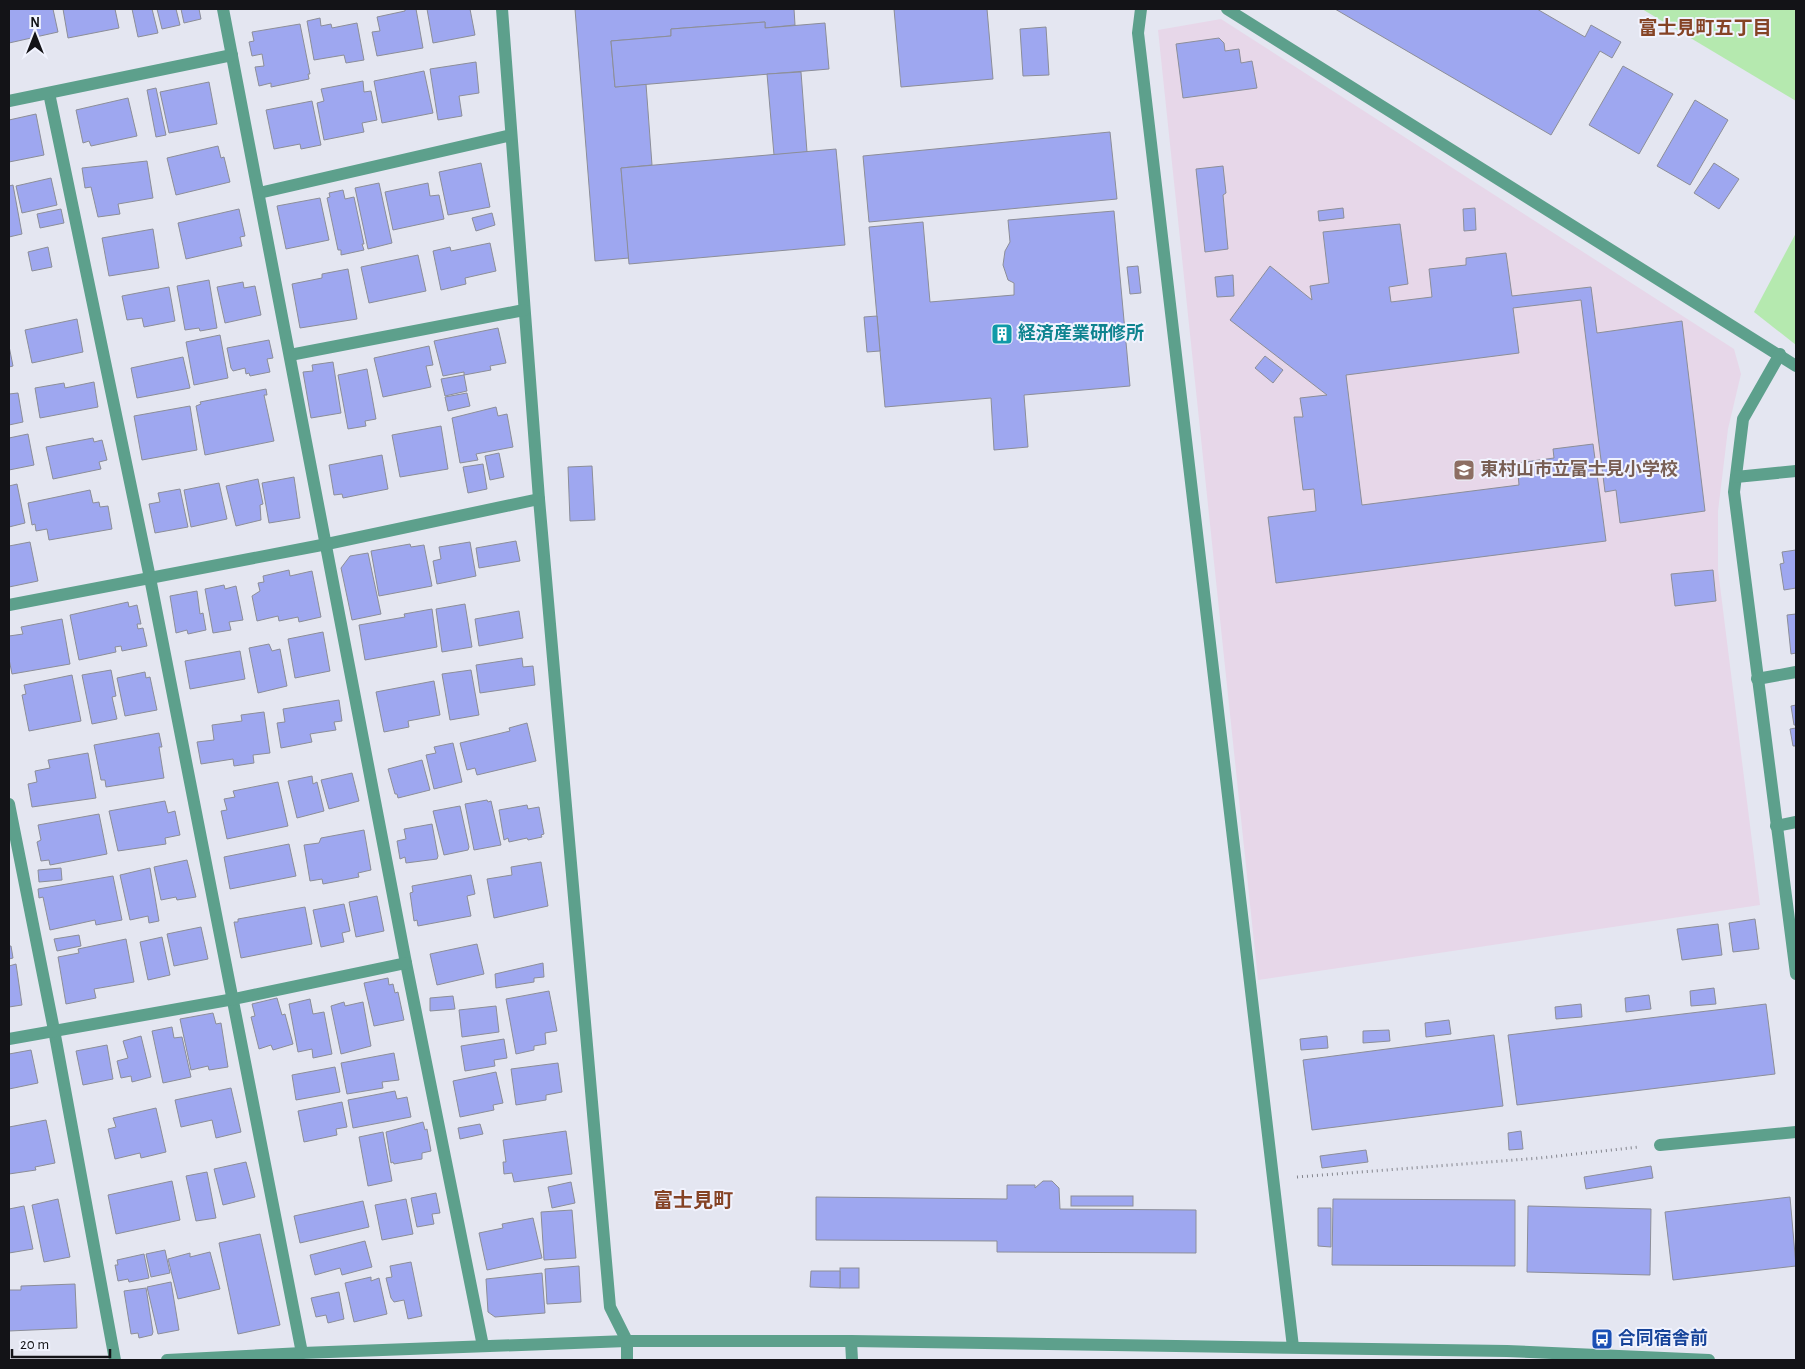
<svg xmlns="http://www.w3.org/2000/svg" width="1805" height="1369" font-family="'Alegreya Sans','Noto Sans JP',sans-serif">
<rect width="100%" height="100%" fill="#e4e6f1"/>
<path fill="#e7d7e9" d="M1221 19 1734 349 1741 374 1728 429 1718 511V570L1760 905 1258 980 1158 30Z"/>
<g fill="#b5e9af">
<path d="M1642 9H1796V101Z"/>
<path d="M1796 233V345L1754 312Z"/>
</g>
<g fill="#9ea7f0" stroke="#8c8e98">
<path d="M9 9H53L58 32 9 43Z"/>
<path d="M63 9H115L119 28 68 38Z"/>
<path d="M132 9H152L158 33 138 37Z"/>
<path d="M157 9H176L180 25 162 29Z"/>
<path d="M181 9H199L201 19 184 23Z"/>
<path d="M405 9H416L423 48 377 56 372 32 380 31 377 17 405 11Z"/>
<path d="M427 9H470L475 35 433 43Z"/>
<path d="M575 9H794L795 25 765 28V22L671 29V36L611 41 615 87 646 84 652 165 621 168 629 258 595 261Z"/>
<path d="M894 9H987L993 79 901 87Z"/>
<path d="M1335 9H1537L1585 37 1591 25 1621 42 1612 58 1600 51 1551 135Z"/>
<path d="M320 18 321 26 331 24 332 28 357 23 364 60 346 63 344 55 314 60 307 21Z"/>
<path d="M765 22V28L825 23 829 69 615 87 611 41 671 36V29Z"/>
<path d="M300 24 310 74H308L309 79 271 87V83L259 86 255 67 264 66 262 54 252 56 249 42 254 41 252 32Z"/>
<path d="M1046 27 1049 75 1023 76 1020 29Z"/>
<path d="M1219 38 1224 43 1225 51 1239 49 1241 63 1252 61 1257 88 1183 98 1176 44Z"/>
<path d="M476 62 479 93 459 96 462 116 438 120 430 69Z"/>
<path d="M1623 66 1673 94 1639 154 1589 125Z"/>
<path d="M424 71 433 113 382 123 374 81Z"/>
<path d="M801 72 807 152 774 155 767 74Z"/>
<path d="M363 81 364 92 371 91 377 120 362 123 364 132 324 140 317 103 324 101 321 89Z"/>
<path d="M209 82 217 124 169 133 160 92Z"/>
<path d="M156 88 166 135 156 137 147 90Z"/>
<path d="M128 98 137 136 91 146 89 141 83 143 76 110Z"/>
<path d="M1695 100 1728 120 1690 185 1657 166Z"/>
<path d="M312 101 321 145 301 149 300 144 274 149 266 110Z"/>
<path d="M36 114 44 155 9 162V120Z"/>
<path d="M1110 132 1117 199 869 222 863 156Z"/>
<path d="M218 146 221 158 224 157 230 182 176 195 167 158Z"/>
<path d="M836 149 845 245 629 264 621 168Z"/>
<path d="M147 161 153 198 118 204 120 214 98 217 91 187 85 188 82 168Z"/>
<path d="M481 163 490 207 448 215 439 172Z"/>
<path d="M1714 163 1739 179 1719 209 1694 193Z"/>
<path d="M1223 166 1226 193 1223 195 1228 249 1205 252 1196 169Z"/>
<path d="M51 178 57 205 22 213 16 186Z"/>
<path d="M379 183 392 243 368 249 355 188Z"/>
<path d="M428 183 430 196 439 195 444 219 393 230 385 192Z"/>
<path d="M13 185 22 234 9 237V186Z"/>
<path d="M343 190 345 199 354 197 364 244H362L364 250 341 255V250H338L327 198 330 197 329 193Z"/>
<path d="M320 198 329 240 286 249 277 206Z"/>
<path d="M1343 208 1344 218 1319 221 1318 211Z"/>
<path d="M1475 208 1476 230 1464 231 1463 209Z"/>
<path d="M61 209 64 223 40 228 37 214Z"/>
<path d="M239 209 245 236 240 237 242 246 186 259 178 223Z"/>
<path d="M1114 211 1130 386 1024 395 1028 447 994 450 991 398 885 407 869 227 923 222 930 302 1014 295V283L1008 280 1003 265 1005 251 1010 242 1008 220Z"/>
<path d="M492 213 495 225 476 231 472 218Z"/>
<path d="M1400 224 1408 284 1389 287 1391 302 1432 297 1429 269 1466 265V258L1506 253 1512 296 1591 287 1597 333 1682 321 1705 511 1620 523 1616 490 1605 492 1581 300 1513 308 1519 353 1346 375 1362 505 1519 485 1517 463 1554 458 1553 449 1593 444 1606 541 1276 583 1268 517 1316 511 1314 489 1303 490 1294 417H1303L1300 398 1327 395 1230 320 1270 266 1312 300 1310 286 1329 283 1323 232Z"/>
<path d="M153 229 159 268 109 276 102 238Z"/>
<path d="M490 243 496 271 465 278 466 284 441 290 433 251 450 247 451 251Z"/>
<path d="M48 247 52 267 32 271 28 252Z"/>
<path d="M418 255 426 291 369 303 361 267Z"/>
<path d="M1138 266 1141 293 1130 294 1127 267Z"/>
<path d="M348 269 357 319 300 328 292 284 322 278V274Z"/>
<path d="M1233 275 1234 296 1217 297 1215 277Z"/>
<path d="M209 280 217 328 200 331 199 328 185 330 177 286Z"/>
<path d="M243 282 244 288 255 286 261 315 225 323 217 287Z"/>
<path d="M169 287 175 321 144 327 142 318 127 320 122 296Z"/>
<path d="M877 316 880 351 867 352 864 317Z"/>
<path d="M77 319 83 352 32 363 25 330Z"/>
<path d="M498 328 506 363 490 366 491 370 464 375V372L443 376 434 341Z"/>
<path d="M220 335 228 378 194 385 186 342Z"/>
<path d="M269 340 273 358 267 359 270 372 250 376 249 373 246 374 245 368 233 371 231 368 227 348Z"/>
<path d="M9 346 13 366 9 367Z"/>
<path d="M429 346 433 365 426 366 431 387 383 397 374 358Z"/>
<path d="M1265 356 1283 370 1273 383 1255 368Z"/>
<path d="M183 357 190 388 137 398 131 368Z"/>
<path d="M333 362 341 413 311 418 303 372 313 371 312 365Z"/>
<path d="M367 369 376 419 365 421 366 426 348 429 338 375Z"/>
<path d="M464 375 467 391 445 396 441 379Z"/>
<path d="M94 382 98 407 40 418 35 388 64 383 65 388Z"/>
<path d="M266 389 267 395H264L274 441 205 455 196 406 201 404 200 402Z"/>
<path d="M18 393 23 422 9 425V394Z"/>
<path d="M467 393 470 406 448 411 445 397Z"/>
<path d="M190 406 197 450 142 460 134 416Z"/>
<path d="M496 407 498 416 507 414 513 447 476 454 478 460 460 463 452 418Z"/>
<path d="M441 426 448 469 400 477 392 435Z"/>
<path d="M28 434 34 465 9 470V438Z"/>
<path d="M93 438 94 442 102 440 107 460 99 462 101 469 53 479 46 447Z"/>
<path d="M499 453 504 477 490 480 485 456Z"/>
<path d="M382 455 388 489 343 498 342 494 334 495 329 465Z"/>
<path d="M483 464 487 489 468 493 463 467Z"/>
<path d="M592 466 595 520 570 521 568 467Z"/>
<path d="M294 477 300 518 269 523 262 483Z"/>
<path d="M258 479 263 504 260 505 261 520 236 526 226 486Z"/>
<path d="M219 483 227 519 191 527 184 490Z"/>
<path d="M17 484 25 523 9 527V486Z"/>
<path d="M180 489 188 527 155 533 149 504 160 502 158 493Z"/>
<path d="M90 490 93 503 99 502 100 507 108 506 112 529 49 540 47 529 36 531 35 524 32 525 28 503Z"/>
<path d="M516 541 520 561 479 568 476 548Z"/>
<path d="M30 542 38 581 9 587V546Z"/>
<path d="M470 542 476 576 437 584 433 561 441 559 439 547Z"/>
<path d="M410 544 411 547 424 545 432 586 379 596 371 551Z"/>
<path d="M1796 550V588L1784 590 1780 564 1784 563 1782 552Z"/>
<path d="M368 553 381 614 352 620 341 568 350 556Z"/>
<path d="M289 570 290 576 312 571 321 617 299 622 298 617 279 621 278 616 257 621 252 596 260 591 258 583 264 582 263 576Z"/>
<path d="M1713 570 1716 601 1675 606 1671 574Z"/>
<path d="M224 585 225 589 236 586 243 620 229 622 231 630 213 633 205 589Z"/>
<path d="M197 591 200 614 203 613 206 630 188 634 187 630 176 633 170 596Z"/>
<path d="M128 602 129 607 137 605 141 624H137L138 629 143 628 147 646 122 651 121 646 115 647 116 652 79 660 70 615Z"/>
<path d="M465 604 472 647 442 652 436 609Z"/>
<path d="M432 609 437 647 365 660 359 625 405 617 404 614Z"/>
<path d="M519 611 523 638 479 646 475 619Z"/>
<path d="M1796 614V653L1791 654 1787 615Z"/>
<path d="M62 619 70 664 12 674 9 659V636L23 634 21 627Z"/>
<path d="M323 632 330 671 295 678 288 639Z"/>
<path d="M269 644 272 651 280 649 287 686 258 693 249 648Z"/>
<path d="M240 651 245 679 190 689 185 661Z"/>
<path d="M522 658 523 667 533 666 535 685 480 693 476 665Z"/>
<path d="M111 670 116 696 112 697 117 719 92 724 82 675Z"/>
<path d="M471 670 479 715 450 720 442 674Z"/>
<path d="M145 672 146 678 150 677 157 710 125 716 117 678Z"/>
<path d="M72 675 81 721 29 731 22 695 26 694 24 685Z"/>
<path d="M434 681 440 715 408 721 409 727 384 732 376 692Z"/>
<path d="M339 700 342 721 334 722 336 730 310 734 312 742 281 748 277 723 285 722 283 709Z"/>
<path d="M1796 705V725H1794L1791 706Z"/>
<path d="M264 712 270 753 253 755 254 763 234 766 233 759 201 764 197 742 214 740 212 725 242 721 241 715Z"/>
<path d="M527 723 536 761 477 775 475 768 467 770 460 743 510 731 509 728Z"/>
<path d="M1796 728V746H1793L1790 729Z"/>
<path d="M159 733 162 747H159L164 778 106 787 105 780H101L94 745Z"/>
<path d="M453 743 462 782 434 789 426 755 436 753 434 747Z"/>
<path d="M88 753 96 798 32 807 28 784 37 782 35 771 50 768 48 760Z"/>
<path d="M422 760 430 790 398 798 397 794H395L388 769Z"/>
<path d="M352 773 359 801 329 809 321 780Z"/>
<path d="M312 776 313 784 317 782 324 811 297 818 288 781Z"/>
<path d="M278 782 288 826 227 839 221 811 227 810 224 799 235 797 233 791Z"/>
<path d="M487 800 488 802 491 801 501 845 474 850 465 804Z"/>
<path d="M165 801 168 813 175 811 180 835 165 838 166 844 118 851 109 811Z"/>
<path d="M527 805 528 809 539 807 544 834 541 835 542 837 528 840 527 838 509 842 508 838 504 840 499 810Z"/>
<path d="M460 806 469 847 468 850 444 855 433 811Z"/>
<path d="M99 814 107 854 50 865 49 860 41 861 37 842 41 840 38 825Z"/>
<path d="M432 824 438 856 437 859 406 863 405 857 400 859 397 841 406 839 404 829Z"/>
<path d="M364 830 371 870 358 873 359 877 323 884 322 879 310 881 304 845 319 843 321 838Z"/>
<path d="M289 844 296 876 230 889 224 857Z"/>
<path d="M187 860 196 897 177 900 176 897 161 900 154 867Z"/>
<path d="M541 862 548 906 494 918 487 879 512 875 511 867Z"/>
<path d="M61 868 62 880 39 882 38 870Z"/>
<path d="M150 868 159 921 149 923 148 916 130 920 120 875Z"/>
<path d="M471 875 475 894 467 896 471 916 418 926 417 920 414 921 410 893 413 892 412 886Z"/>
<path d="M113 876 122 920 96 925 95 920 50 930 43 897 39 898 38 889Z"/>
<path d="M377 896 384 931 356 937 349 902Z"/>
<path d="M344 904 350 931 342 933 344 942 321 947 313 910Z"/>
<path d="M305 907 312 944 241 958 234 922H238V919Z"/>
<path d="M1755 919 1759 949 1733 952 1729 923Z"/>
<path d="M1718 924 1722 955 1682 960 1677 929Z"/>
<path d="M201 927 208 959 174 966 167 934Z"/>
<path d="M79 935 81 946 57 951 54 939Z"/>
<path d="M162 937 170 975 148 980 140 942Z"/>
<path d="M126 939 134 982 94 989 96 998 66 1004 58 957 79 953 78 949Z"/>
<path d="M477 944 484 974 437 985 430 954Z"/>
<path d="M9 946H11L13 958 9 959Z"/>
<path d="M543 963 544 977 534 978V982L496 988 495 974Z"/>
<path d="M16 964 22 1005 9 1007V966Z"/>
<path d="M388 978 389 985 393 984 395 993 398 992 404 1020 374 1026 364 983Z"/>
<path d="M1714 988 1716 1004 1691 1006 1690 991Z"/>
<path d="M549 991 557 1031 545 1033 546 1044 534 1046V1050L516 1054 506 999Z"/>
<path d="M1649 995 1651 1009 1626 1012 1625 998Z"/>
<path d="M453 996 455 1009 430 1011V998Z"/>
<path d="M277 998 282 1015 285 1014 293 1044 273 1050 271 1045 259 1049 251 1017 255 1016 252 1004Z"/>
<path d="M310 999 313 1014 324 1012 332 1054 313 1058 312 1049 298 1052 289 1004Z"/>
<path d="M344 1002 345 1006 363 1002 371 1046 341 1054 331 1006Z"/>
<path d="M1581 1004 1582 1017 1556 1019 1555 1007Z"/>
<path d="M1766 1004 1775 1074 1517 1105 1508 1035Z"/>
<path d="M496 1006 499 1032 462 1037 459 1010Z"/>
<path d="M213 1013 216 1024 221 1023 228 1067 209 1070 208 1066 191 1070 180 1019Z"/>
<path d="M1449 1020 1451 1034 1426 1037 1425 1023Z"/>
<path d="M172 1027 174 1038 182 1037 191 1077 163 1083 152 1031Z"/>
<path d="M1389 1030 1390 1041 1363 1043V1031Z"/>
<path d="M1494 1035 1503 1106 1312 1130 1303 1060Z"/>
<path d="M141 1036 151 1077 132 1082 131 1076 121 1078 117 1061 128 1058 123 1041Z"/>
<path d="M1327 1036 1328 1048 1301 1050 1300 1039Z"/>
<path d="M504 1039 507 1058 494 1060 495 1066 465 1071 461 1046Z"/>
<path d="M107 1045 113 1079 83 1085 76 1051Z"/>
<path d="M31 1050 38 1083 9 1089V1054Z"/>
<path d="M394 1053 399 1080 382 1082 383 1088 347 1094 341 1063Z"/>
<path d="M558 1063 562 1092 546 1095V1100L516 1105 511 1069Z"/>
<path d="M335 1067 340 1092 296 1100 292 1075Z"/>
<path d="M496 1072 503 1103 493 1105 494 1110 460 1117 453 1081Z"/>
<path d="M231 1088 241 1132 216 1138 212 1120 181 1127 175 1100Z"/>
<path d="M395 1091 397 1099 407 1097 411 1117 353 1128 348 1100Z"/>
<path d="M342 1102 347 1127 336 1129 337 1135 304 1142 298 1111Z"/>
<path d="M156 1108 166 1152 141 1158 140 1153 115 1159 108 1129 116 1127 113 1118Z"/>
<path d="M46 1120 55 1163 35 1167 36 1170 9 1174V1127Z"/>
<path d="M423 1122 425 1130 427 1129 431 1151 422 1153V1159L394 1164 393 1162 391 1163 386 1132Z"/>
<path d="M480 1124 483 1134 460 1139 458 1128Z"/>
<path d="M566 1131 572 1174 514 1182 512 1173 504 1174 503 1162H506L503 1140Z"/>
<path d="M1521 1131 1523 1149 1509 1150 1508 1133Z"/>
<path d="M383 1132 392 1181 368 1186 359 1137Z"/>
<path d="M1366 1150 1368 1162 1322 1168 1320 1156Z"/>
<path d="M246 1162 255 1197 223 1205 214 1169Z"/>
<path d="M1651 1166 1653 1178 1586 1189 1584 1177Z"/>
<path d="M207 1172 216 1218 196 1221 186 1176Z"/>
<path d="M172 1181 180 1220 116 1234 108 1195Z"/>
<path d="M1043 1181H1052L1059 1188 1060 1209 1196 1210V1253L997 1252V1241L816 1240V1197L1007 1199V1185H1035V1188Z"/>
<path d="M571 1182 575 1203 552 1208 548 1187Z"/>
<path d="M436 1193 440 1213 432 1214 434 1224 417 1227 411 1198Z"/>
<rect x="1071" y="1196" width="62" height="10"/>
<path d="M1790 1197 1796 1266 1673 1280 1665 1212Z"/>
<path d="M58 1199 70 1257 44 1262 32 1205Z"/>
<path d="M406 1199 413 1234 382 1240 375 1205Z"/>
<path d="M1333 1199 1515 1200V1266L1332 1265Z"/>
<path d="M363 1201 369 1227 300 1243 294 1216Z"/>
<path d="M24 1206 33 1249 9 1253V1209Z"/>
<path d="M1528 1206 1651 1209 1650 1275 1527 1272Z"/>
<path d="M1318 1208H1331V1247L1318 1246Z"/>
<path d="M572 1210 576 1258 544 1260 541 1212Z"/>
<path d="M533 1218 542 1258 487 1270 479 1233 503 1228 502 1224Z"/>
<path d="M260 1234 280 1325 238 1334 219 1243Z"/>
<path d="M365 1241 372 1267 342 1275 340 1268 315 1275 310 1255Z"/>
<path d="M165 1250 170 1273 151 1277 146 1254Z"/>
<path d="M210 1252 220 1289 178 1299 168 1259 190 1253V1257Z"/>
<path d="M144 1254 149 1278 129 1282 128 1279 118 1281 115 1265H118L117 1260Z"/>
<path d="M411 1262 422 1316 408 1319 404 1300 394 1302 391 1298 386 1278 392 1277 390 1266Z"/>
<path d="M579 1266 581 1302 547 1304 545 1269Z"/>
<rect x="840" y="1268" width="19" height="20"/>
<path d="M811 1271H840V1288L810 1287Z"/>
<path d="M542 1273 545 1313 495 1317 488 1312 486 1279Z"/>
<path d="M371 1277V1281L379 1278 387 1314 354 1322 345 1283Z"/>
<path d="M171 1282 179 1330 158 1334 147 1287Z"/>
<path d="M75 1284 77 1328 9 1331V1290H21V1286Z"/>
<path d="M146 1288 153 1332 152 1335 139 1338 138 1333 131 1334 124 1291Z"/>
<path d="M339 1292 344 1319 328 1323 326 1315 316 1317 311 1298Z"/>
</g>
<g fill="none" stroke-linecap="round" stroke-linejoin="round">
<path stroke="#84858d" stroke-width="3" stroke-dasharray="1 4" stroke-linecap="butt" d="M1297 1177 1540 1158 1639 1147"/>
<g stroke="#5da08c" stroke-width="12">
<path d="M223 9 406 963 483 1346"/>
<path d="M502 9 539 499 610 1307 627 1341V1360"/>
<path d="M1141 9 1138 33 1293 1347"/>
<path d="M1227 9 1796 366"/>
<path d="M49 93 150 578 302 1353"/>
<path d="M9 101 232 55"/>
<path d="M259 193 511 135"/>
<path d="M1780 354 1743 419 1734 492 1796 974"/>
<path d="M290 355 524 310"/>
<path d="M1736 477 1796 471"/>
<path d="M9 605 327 544 539 499"/>
<path d="M1757 679 1796 672"/>
<path d="M9 804 54 1030 115 1360"/>
<path d="M1776 826 1796 822"/>
<path d="M9 1039 234 999 406 963"/>
<path d="M1660 1145 1796 1132"/>
<path d="M851 1341 852 1360"/>
<path d="M167 1360 302 1353 627 1341H851L1507 1351 1709 1360"/>
</g>
</g>
<defs>
<g id="building-square" transform="scale(1.125)"><rect x="-9" y="-9" width="18" height="18" rx="4" fill="#0f9aa8" stroke="#f1f3fe"/><path d="M-4-6H4V6H1V3H-1V6H-4ZM-2.5-4.3h1.7v1.8h-1.7ZM.8-4.3h1.7v1.8H.8ZM-2.5-1h1.7V.8h-1.7ZM.8-1h1.7V.8H.8Z" fill="#fff"/></g>
<g id="school-square" transform="scale(1.125)"><rect x="-9" y="-9" width="18" height="18" rx="4" fill="#8d6e63" stroke="#f1f3fe"/><path d="M0-5L7-2L0 1L-7-2ZM-4 1L0 2.5L4 1V4Q0 6-4 4Z" fill="#fff"/></g>
<g id="bus-square" transform="scale(1.125)"><rect x="-9" y="-9" width="18" height="18" rx="4" fill="#1a4fb4" stroke="#f1f3fe"/><path d="M-5-6H5V4H4V6H2V4H-2V6H-4V4H-5ZM-3.5-4V0h7V-4ZM-3.5 1.2v1.5H-2V1.2ZM2 1.2v1.5H3.5V1.2Z" fill="#fff"/></g>
</defs>
<g fill-rule="evenodd">
<use href="#building-square" x="1002" y="334"/>
<use href="#school-square" x="1464" y="470"/>
<use href="#bus-square" x="1602" y="1339"/>
</g>
<g text-anchor="middle" dominant-baseline="central" stroke-width="4" stroke-linejoin="round" paint-order="stroke">
<g font-size="18" font-weight="bold" fill="#0d838f" stroke="#f1f3fe" text-anchor="start">
<text x="1018" y="334">経済産業研修所</text>
</g>
<g font-size="18" font-weight="bold" fill="#785e54" stroke="#f1f3fe" text-anchor="start">
<text x="1480" y="470">東村山市立富士見小学校</text>
</g>
<g font-size="18" font-weight="bold" fill="#164399" stroke="#f1f3fe" text-anchor="start">
<text x="1618" y="1339">合同宿舎前</text>
</g>
<g font-size="19" font-weight="bold" fill="#854325" stroke="#f1f3fe">
<text x="1705" y="28">富士見町五丁目</text>
</g>
<g font-size="20" font-weight="bold" fill="#854325" stroke="#f1f3fe">
<text x="693" y="1201">富士見町</text>
</g>
</g>
<rect width="1805" height="1369" fill="none" stroke="#131317" stroke-width="20"/>
<g transform="translate(35 35)" stroke="#f1f3fe" stroke-width="4" paint-order="stroke">
<path d="M0-4L9 19L0 12L-9 19Z" fill="#131317"/>
<text y="-8" font-size="14" font-weight="bold" text-anchor="middle" fill="#131317">N</text>
</g>
<path d="M12 1349v8h98v-8" fill="none" stroke="#131317" stroke-width="2.5"/>
<text x="20" y="1349" font-size="15" fill="#131317" stroke="#f1f3fe" stroke-width="4" paint-order="stroke">20 m</text>
</svg>
